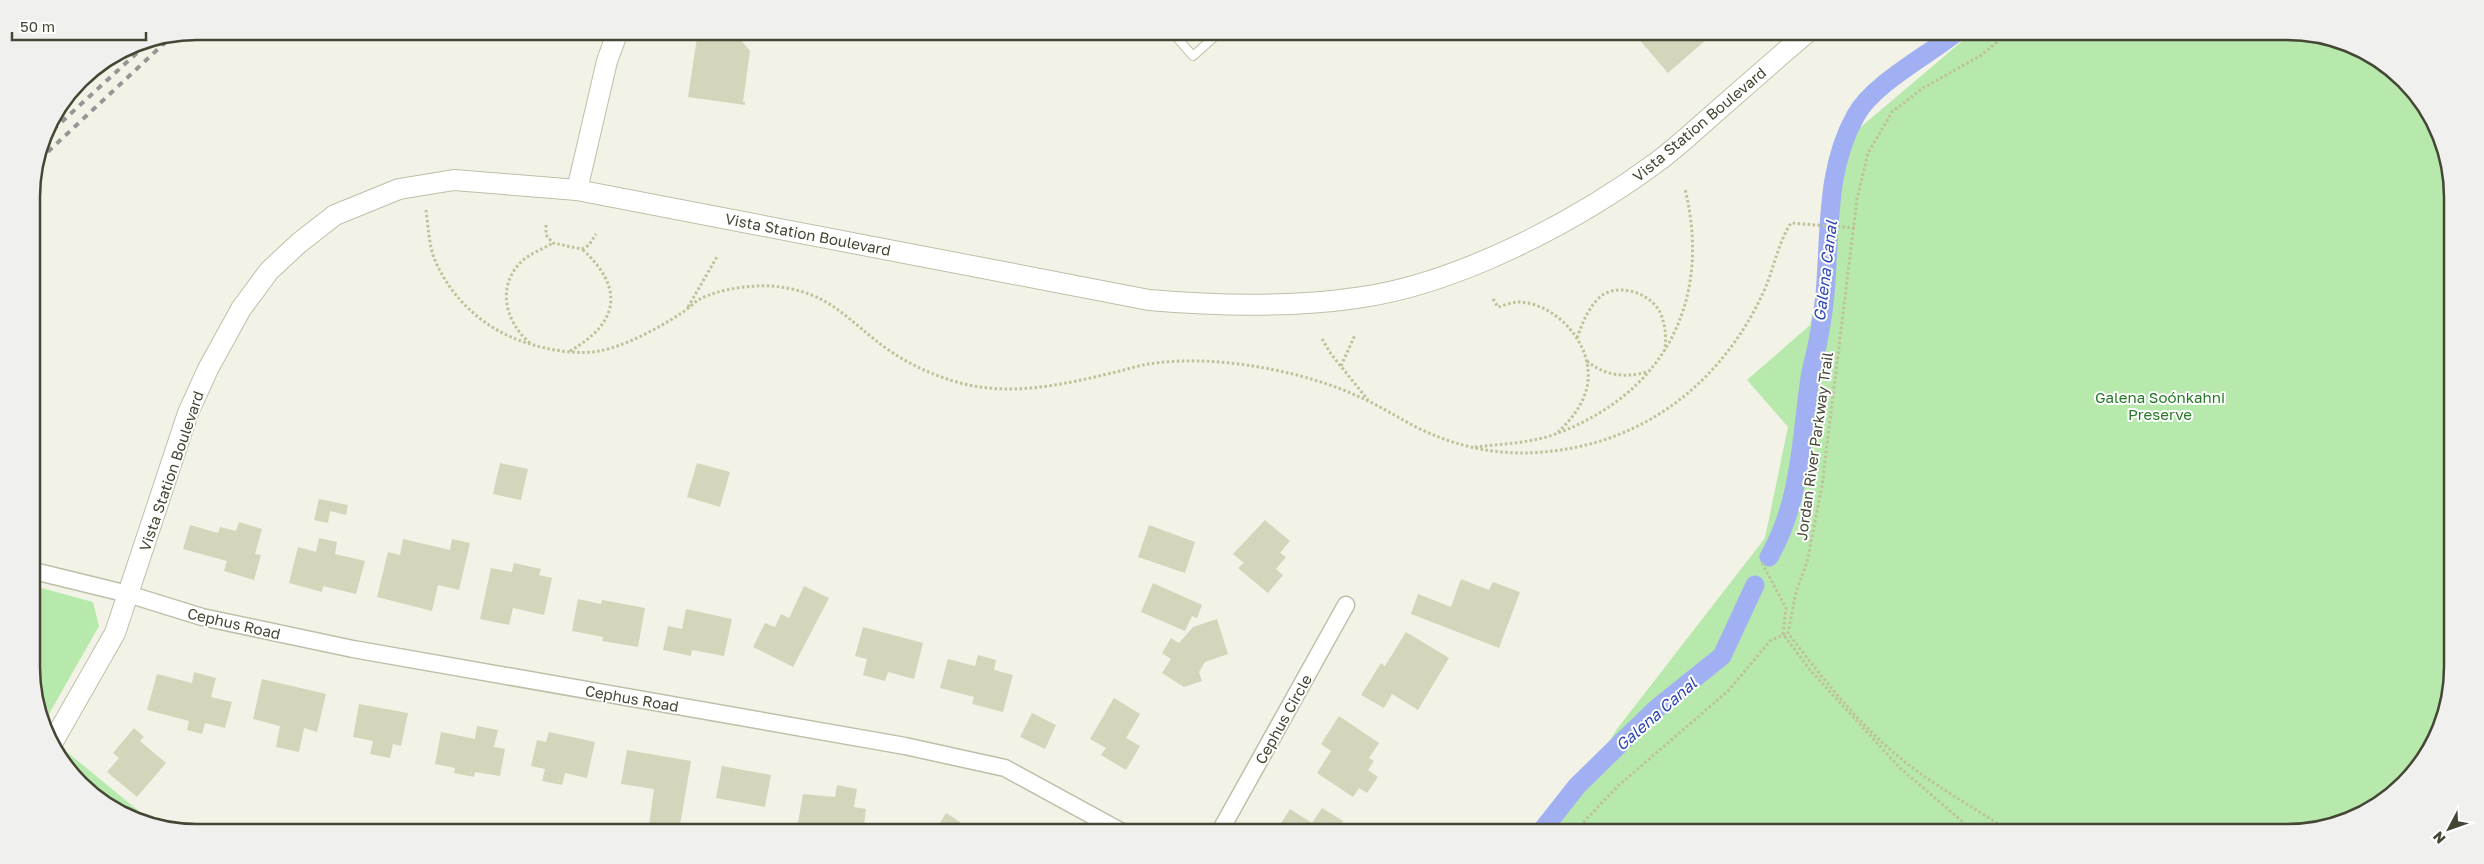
<svg xmlns="http://www.w3.org/2000/svg" width="2484" height="864" font-family="'Golos Text',sans-serif">
<rect width="100%" height="100%" fill="#f2f3e6"/>
<g fill="#b7e9ad">
<path d="M1974 31H2287L2340 40 2412 88 2440 133 2451 175 2453 667 2444 720 2425 759 2388 798 2341 824 2298 832H2085L2082 830 2080 832 1553 833 1617 729 1765 538 1788 427 1747 380 1810 325 1849 137Z"/>
<path d="M34 586 93 602 99 626 45 721 34 699Z"/>
<path d="M56 743 157 826 144 824 73 777Z"/>
</g>
<g fill="none" stroke-linecap="round" stroke-linejoin="round">
<g stroke="#a0b0f2" stroke-width="19">
<path d="M1769 557C1801 502 1801 439 1810 378 1812 365 1816 353 1818 341 1822 321 1825 300 1826 281 1830 224 1827 166 1856 115 1874 83 1929 55 1958 31"/>
<path d="M1540 833 1577 786 1630 734 1656 709 1722 656 1755 585"/>
</g>
</g>
<g fill="#d5d5bb">
<path d="M698 31H747L739 38 750 51 743 102H745V105L688 97Z"/>
<path d="M762 31H781L770 41Z"/>
<path d="M1632 31H1716L1668 73Z"/>
<path d="M500 463 528 469 521 500 493 494Z"/>
<path d="M697 463 730 472 720 507 687 497Z"/>
<path d="M319 499 348 505 346 515 330 511 328 523 314 520Z"/>
<path d="M1265 520 1290 541 1280 553 1286 557 1276 569 1283 575 1268 593 1238 568 1244 563 1233 554Z"/>
<path d="M239 522 262 529 255 554 261 555 254 580 224 571 227 561 183 549 190 525 218 533 220 527 236 531Z"/>
<path d="M1149 525 1195 542 1185 573 1138 557Z"/>
<path d="M319 538 337 542 335 554 365 561 356 594 323 586 322 592 289 583 298 547 316 552Z"/>
<path d="M403 539 450 550 452 539 470 543 459 590 438 585 432 611 377 597 388 552 400 555Z"/>
<path d="M514 563 541 569 539 575 552 578 544 615 513 608 509 625 480 619 491 568 512 572Z"/>
<path d="M1461 579 1489 590 1493 582 1520 592 1499 648 1411 614 1418 594 1451 607Z"/>
<path d="M1153 583 1202 605 1197 618 1192 616 1185 631 1141 612Z"/>
<path d="M804 586 829 598 793 667 753 647 765 623 775 627 781 614 789 618Z"/>
<path d="M578 599 601 604 602 600 645 608 638 647 602 641 603 637 572 631Z"/>
<path d="M686 609 732 619 724 656 692 650 691 656 663 650 668 626 682 629Z"/>
<path d="M1217 619 1228 654 1205 662 1199 672 1202 681 1184 687 1162 673 1171 659 1162 653 1171 638 1179 643 1193 627Z"/>
<path d="M863 627 923 643 914 679 888 672 885 681 863 675 867 659 855 656Z"/>
<path d="M1406 632 1449 658 1418 710 1392 694 1384 708 1361 695 1381 663 1385 666Z"/>
<path d="M978 655 996 660 994 670 1013 675 1003 712 972 704 974 697 940 688 948 659 975 666Z"/>
<path d="M194 672 216 678 211 697 232 702 225 728 205 723 202 734 187 730 189 721 147 710 157 674 192 683Z"/>
<path d="M262 679 326 694 317 732 304 728 299 752 276 747 280 726 253 719Z"/>
<path d="M1114 698 1140 714 1126 738 1140 746 1126 770 1101 755 1106 748 1090 739Z"/>
<path d="M359 704 408 713 401 746 393 744 390 758 370 754 373 741 353 737Z"/>
<path d="M1032 713 1056 725 1045 749 1020 737Z"/>
<path d="M1339 716 1379 743 1369 758 1374 761 1368 770 1378 777 1367 793 1359 788 1353 797 1317 773 1331 751 1321 744Z"/>
<path d="M477 726 498 730 494 747 505 749 500 776 475 772 474 777 454 773 455 768 435 764 441 732 475 739Z"/>
<path d="M134 728 144 737 140 741 166 763 137 797 107 772 119 758 113 753Z"/>
<path d="M549 732 595 742 587 778 565 773 562 785 542 781 545 769 531 766 537 740 546 742Z"/>
<path d="M627 750 691 761 679 831 649 825 654 789 621 784Z"/>
<path d="M722 766 771 775 765 807 716 798Z"/>
<path d="M837 785 857 789 854 807 866 809 863 833 798 823 803 794 835 797Z"/>
<path d="M1322 808 1343 821 1336 833H1275L1290 809 1312 823Z"/>
<path d="M946 813 977 833H934Z"/>
</g>
<g fill="none" stroke-linecap="round" stroke-linejoin="round">
<g stroke="#bebfa8" stroke-width="10">
<path id="service" d="M1171 31 1193 56 1221 31"/>
</g>
<g stroke="#bebfa8" stroke-width="19">
<g id="minor">
<path d="M34 571 128 594 202 617 353 649 905 746 1005 768 1124 833"/>
<path d="M1219 833 1346 605"/>
</g>
</g>
<g stroke="#bebfa8" stroke-width="22">
<g id="tertiary">
<path d="M577 190 607 61 618 31"/>
<path d="M54 740 115 633 188 413 208 369 241 309 269 271 299 243 335 215 399 189 454 180 577 190 1149 300C1218 306 1287 308 1356 298 1456 285 1576 222 1657 162 1675 149 1692 133 1709 118 1742 89 1775 60 1809 31"/>
</g>
</g>
<g stroke="#bfc199" stroke-width="3" stroke-dasharray="2.5 2.5" stroke-linecap="butt">
<path d="M426 210C428 225 429 244 434 258 451 299 485 330 527 343 549 350 576 355 599 351 623 347 659 328 680 314 687 310 693 303 700 299 719 289 750 285 771 286 831 291 846 320 890 351 912 366 937 377 964 384 1016 396 1065 384 1116 372 1129 369 1142 364 1156 363 1187 359 1222 361 1253 366 1290 372 1328 382 1362 398 1382 407 1400 419 1420 429 1475 455 1527 459 1586 445 1668 425 1730 366 1764 291 1774 268 1778 243 1791 223L1855 228"/>
<path d="M546 225V235L553 243 582 249 589 245 596 234"/>
<path d="M1493 299 1498 307C1504 305 1511 303 1517 302 1557 302 1596 347 1587 387 1583 405 1571 420 1558 432"/>
<path d="M688 307 718 255"/>
<path d="M1577 338C1582 324 1587 311 1597 300 1613 281 1649 291 1660 312 1666 326 1666 336 1665 350"/>
<path d="M1322 339 1331 354 1368 400"/>
<path d="M530 343C505 322 496 286 522 261 531 253 543 249 553 243"/>
<path d="M570 351C619 323 625 288 582 249"/>
<path d="M1587 361C1605 376 1625 378 1647 372"/>
<path d="M1341 366 1355 335"/>
<path d="M1475 447C1502 444 1533 443 1558 433 1666 392 1712 299 1685 189"/>
<path d="M1762 563 1786 608 1783 634 1810 670 1900 768 1963 822 1969 832"/>
<path d="M2010 832C1977 809 1941 790 1909 765 1862 729 1824 680 1788 633L1796 592 1807 562 1822 486 1857 199 1868 153 1892 112 1923 88 1980 56 2011 31"/>
<path d="M1573 833 1619 785 1728 691 1770 641 1788 633"/>
</g>
<use href="#service" stroke="#fff" stroke-width="8"/>
<use href="#minor" stroke="#fff" stroke-width="16"/>
<use href="#tertiary" stroke="#fff" stroke-width="20"/>
<g stroke="#969696" stroke-width="4" stroke-dasharray="6 6" stroke-linecap="butt">
<path d="M44 138 150 41"/>
<path d="M39 160 172 36"/>
</g>
</g>
<g text-anchor="middle" dominant-baseline="central" stroke-width="4" stroke-linejoin="round" paint-order="stroke">
<g font-size="15" fill="#464635" stroke="#fff">
<text transform="translate(1699 124) rotate(-40)">Vista Station Boulevard</text>
<text transform="translate(808 234) rotate(11)">Vista Station Boulevard</text>
<text transform="translate(1814 446) rotate(-82)">Jordan River Parkway Trail</text>
<text transform="translate(171 471) rotate(-71)">Vista Station Boulevard</text>
<text transform="translate(234 623) rotate(13)">Cephus Road</text>
<text transform="translate(632 698) rotate(10)">Cephus Road</text>
<text transform="translate(1283 719) rotate(-61)">Cephus Circle</text>
</g>
<g font-size="15" fill="#277928" stroke="#fff">
<text x="2160" y="397">Galena Soónkahni<tspan x="2160" dy="17">Preserve</tspan></text>
</g>
<g font-size="16" font-style="italic" fill="#2c45b4" stroke="#fff">
<text transform="translate(1825 271) rotate(-83)">Galena Canal</text>
<text transform="translate(1656 714) rotate(-41)">Galena Canal</text>
</g>
</g>
<path d="M0 0H2484V864H0ZM197 40H2287A157 157 0 0 1 2444 197V667A157 157 0 0 1 2287 824H197A157 157 0 0 1 40 667V197A157 157 0 0 1 197 40Z" fill="#f0f0ef" fill-rule="evenodd"/>
<path fill="none" stroke="#464635" stroke-width="2.5" d="M197 40H2287A157 157 0 0 1 2444 197V667A157 157 0 0 1 2287 824H197A157 157 0 0 1 40 667V197A157 157 0 0 1 197 40Z"/>
<g transform="translate(2449 829) rotate(229)" stroke="#ffffff" stroke-width="4" paint-order="stroke">
<path d="M0-4L9 19L0 12L-9 19Z" fill="#464635"/>
<text y="-8" font-size="14" font-weight="bold" text-anchor="middle" fill="#464635">N</text>
</g>
<path d="M12 32v8h134v-8" fill="none" stroke="#464635" stroke-width="2.5"/>
<text x="20" y="32" font-size="15" fill="#464635" stroke="#ffffff" stroke-width="4" paint-order="stroke">50 m</text>
</svg>
